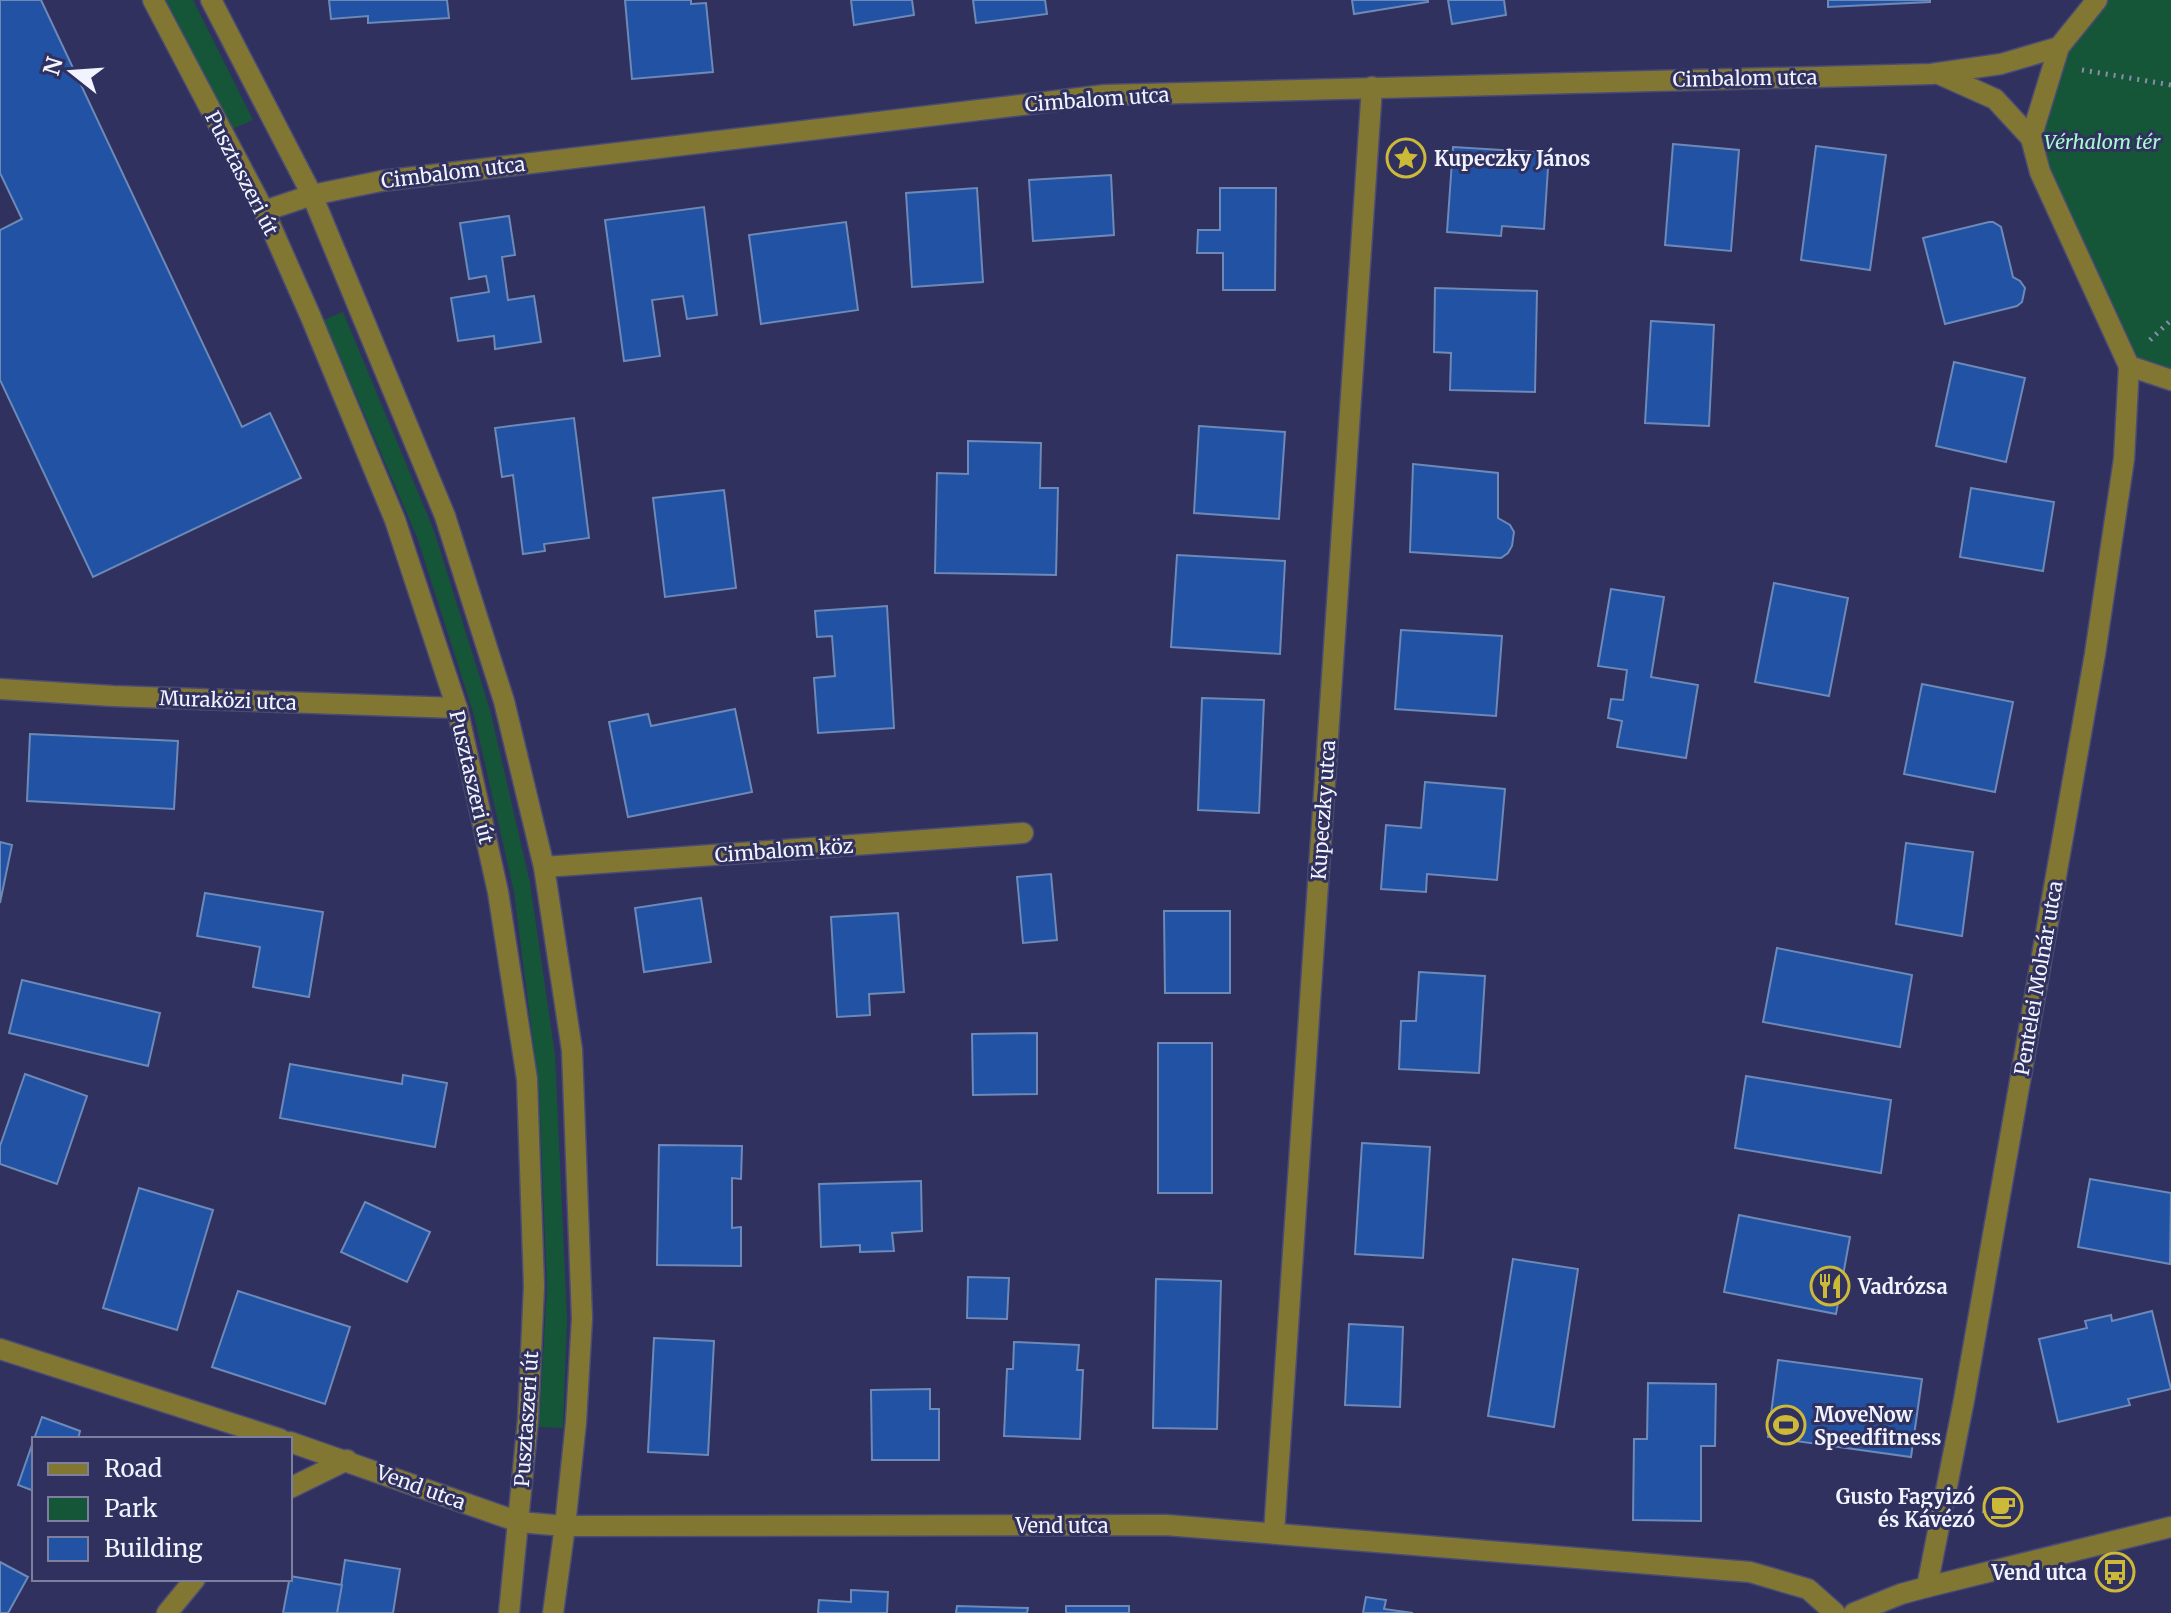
<svg xmlns="http://www.w3.org/2000/svg" width="2171" height="1613" font-family="Merriweather,serif">
<rect width="100%" height="100%" fill="#30315f"/>
<g fill="#155639">
<path d="M166 0H193L253 120 230 130Z"/>
<path d="M2097 0H2171V380L2129 366 2031 138 2059 47Z"/>
<path d="M343 312 434 531 490 710 530 883 555 1055 567 1319 563 1428 539 1427 547 1287 539 1088 514 892 474 715 417 537 324 320Z"/>
</g>
<g fill="#2252a3" stroke="#6c89b8" stroke-width="2">
<path d="M0 0H41L242 427 270 413 301 478 93 577 0 380V230L22 219 0 173Z"/>
<path d="M329 0H447L449 18 368 23V16L331 19Z"/>
<path d="M625 0H691V4L706 3 713 72 632 79Z"/>
<path d="M851 0H912L914 15 854 25Z"/>
<path d="M973 0H1045L1047 14 976 23Z"/>
<path d="M1352 0H1428V2L1354 14Z"/>
<path d="M1448 0H1504L1506 15 1452 24Z"/>
<path d="M1828 0H1930V2L1828 7Z"/>
<path d="M1673 144 1739 150 1731 251 1665 245Z"/>
<path d="M1816 146 1886 155 1870 270 1801 260Z"/>
<path d="M1453 147 1549 153 1544 229 1502 226 1501 236 1447 232Z"/>
<path d="M1111 175 1114 235 1033 241 1029 180Z"/>
<path d="M977 188 983 282 912 287 906 193Z"/>
<path d="M1220 188H1276L1275 290H1223V253H1197L1198 230H1220Z"/>
<path d="M704 207 717 315 687 319 683 296 652 300 660 356 624 361 605 220Z"/>
<path d="M509 216 515 255 502 257 508 300 534 296 541 342 495 349 494 336 458 341 451 298 489 292 486 276 469 279 460 223Z"/>
<path d="M846 222 858 310 761 324 749 235Z"/>
<path d="M1989 222H1993L2001 227 2013 277 2020 281 2025 288 2022 302 2017 306 1945 324 1923 238Z"/>
<path d="M1435 288 1537 291 1535 392 1450 390 1451 353 1434 352Z"/>
<path d="M1651 321 1714 325 1709 426 1645 423Z"/>
<path d="M1954 362 2025 378 2006 462 1936 446Z"/>
<path d="M574 418 589 538 544 544 545 551 523 554 513 475 502 477 495 428Z"/>
<path d="M1199 426 1285 432 1279 519 1194 513Z"/>
<path d="M968 441 1041 443 1040 488H1058L1056 575 935 573 937 473 968 474Z"/>
<path d="M1413 464 1498 473V518L1510 525 1514 532 1512 546 1508 553 1501 558 1410 552Z"/>
<path d="M1971 488 2054 502 2043 571 1960 557Z"/>
<path d="M724 490 736 588 665 597 653 498Z"/>
<path d="M1177 555 1285 561 1280 654 1171 647Z"/>
<path d="M1774 583 1848 598 1829 696 1755 682Z"/>
<path d="M1611 589 1664 597 1651 677 1698 685 1686 758 1617 747 1622 721 1608 718 1611 699 1623 700 1627 670 1598 666Z"/>
<path d="M887 606 894 728 818 733 814 678 835 676 832 636 817 637 815 611Z"/>
<path d="M1401 630 1502 636 1496 716 1395 709Z"/>
<path d="M1922 684 2013 702 1995 792 1904 774Z"/>
<path d="M1202 698 1264 700 1259 813 1198 810Z"/>
<path d="M735 709 752 792 628 817 609 722 648 714 651 726Z"/>
<path d="M30 734 178 741 174 809 27 801Z"/>
<path d="M1425 782 1505 789 1497 880 1427 874 1426 892 1381 889 1386 825 1421 828Z"/>
<path d="M0 842 12 845 0 903Z"/>
<path d="M1906 843 1973 852 1962 936 1896 924Z"/>
<path d="M1051 874 1057 940 1023 943 1017 877Z"/>
<path d="M205 893 323 912 309 997 253 987 260 947 197 936Z"/>
<path d="M701 898 711 962 644 972 635 908Z"/>
<path d="M1164 911H1230V993H1165Z"/>
<path d="M898 913 904 992 869 994 870 1015 837 1017 831 917Z"/>
<path d="M1777 948 1912 975 1900 1047 1763 1022Z"/>
<path d="M1419 972 1485 976 1479 1073 1399 1069 1401 1021H1416Z"/>
<path d="M22 980 160 1013 148 1066 9 1033Z"/>
<path d="M1037 1033V1094L973 1095 972 1034Z"/>
<rect x="1158" y="1043" width="54" height="150"/>
<path d="M290 1064 402 1084 403 1075 447 1083 435 1147 280 1118Z"/>
<path d="M25 1074 87 1096 57 1184 0 1164V1146Z"/>
<path d="M1746 1076 1891 1100 1881 1173 1735 1148Z"/>
<path d="M1362 1143 1430 1147 1423 1258 1355 1254Z"/>
<path d="M659 1145 742 1146 741 1179 732 1178V1228L741 1227V1266L657 1265Z"/>
<path d="M2090 1179 2171 1193 2170 1264 2078 1247Z"/>
<path d="M921 1181 922 1231 892 1233 894 1251 860 1252V1245L821 1247 819 1184Z"/>
<path d="M139 1188 213 1210 177 1330 103 1308Z"/>
<path d="M365 1202 430 1232 407 1282 341 1252Z"/>
<path d="M1739 1215 1850 1237 1836 1314 1724 1292Z"/>
<path d="M1513 1259 1578 1269 1554 1427 1488 1416Z"/>
<path d="M968 1277 1009 1278 1007 1319 967 1318Z"/>
<path d="M1156 1279 1221 1281 1217 1429 1153 1428Z"/>
<path d="M238 1291 350 1327 325 1404 212 1367Z"/>
<path d="M2152 1311 2171 1389 2128 1399 2130 1405 2058 1422 2039 1339 2087 1328 2085 1321 2111 1315 2112 1321Z"/>
<path d="M1349 1324 1403 1327 1400 1407 1345 1405Z"/>
<path d="M654 1338 714 1341 708 1455 648 1452Z"/>
<path d="M1014 1342 1079 1345 1077 1370H1083L1080 1439 1004 1436 1007 1369H1013Z"/>
<path d="M1778 1360 1922 1379 1911 1457 1768 1437Z"/>
<path d="M1648 1383 1716 1384 1715 1446H1701V1521L1633 1520 1634 1439H1647Z"/>
<path d="M930 1389V1409H939V1460H872L871 1390Z"/>
<path d="M42 1417 80 1431 78 1439H34Z"/>
<path d="M34 1439V1491L18 1485Z"/>
<path d="M1989 1493 2011 1499 2005 1518 1983 1512Z"/>
<path d="M345 1560 400 1569 393 1613H337Z"/>
<path d="M0 1562 28 1577 8 1613H0Z"/>
<path d="M290 1576 342 1585 337 1613H283Z"/>
<path d="M851 1590 888 1592 887 1613H818L819 1600 851 1602Z"/>
<path d="M1366 1597 1386 1600 1384 1609 1413 1613H1363Z"/>
<path d="M957 1606 1028 1608 1027 1613H956Z"/>
<rect x="1066" y="1606" width="63" height="7"/>
</g>
<g fill="none" stroke-linecap="round" stroke-linejoin="round">
<g stroke="#4b4c75" stroke-width="23">
<g id="minor">
<path d="M153 0 264 211 310 315 395 520 457 708 498 892 527 1079 534 1286 528 1420 509 1613"/>
<path d="M211 0 312 195 445 516 504 701 544 867 572 1050 582 1318 576 1422 565 1526 553 1613"/>
<path d="M1939 74 1995 99 2031 138 2040 172 2129 366 2171 380"/>
<path d="M2031 138 2059 47 2097 0"/>
<path d="M264 211 312 195 381 181 1105 95 1931 74 2001 64 2059 47"/>
<path d="M0 689 113 696 457 708"/>
<path d="M544 867 1023 833"/>
<path d="M0 1349 280 1439"/>
<path d="M290 1442 519 1522 565 1526 1166 1525 1750 1572 1808 1589 1835 1613"/>
<path d="M290 1488 347 1460"/>
<path d="M1274 1533 1372 87"/>
<path d="M1927 1587 1964 1400 2095 654 2124 459 2129 366"/>
<path d="M167 1613 195 1579"/>
<path d="M1854 1613 1901 1594 1927 1587 2171 1527"/>
</g>
</g>
<g stroke="#8b8daa" stroke-width="5" stroke-dasharray="2 6" stroke-linecap="butt">
<path d="M2082 70 2171 85"/>
<path d="M2150 340 2171 320"/>
</g>
<use href="#minor" stroke="#827732" stroke-width="20"/>
</g>
<defs>
<g id="sight-ring" transform="scale(2)"><circle r="9.5" fill="#30315f" stroke="#cdb938" stroke-width="1.5"/><path d="M0-6L1.8-2.2L6-1.7L2.9 1.2L3.7 5.4L0 3.3L-3.7 5.4L-2.9 1.2L-6-1.7L-1.8-2.2Z" fill="#cdb938"/></g>
<g id="restaurant-ring" transform="scale(2)"><circle r="9.5" fill="#30315f" stroke="#cdb938" stroke-width="1.5"/><path d="M-5-6h1v4h1v-4h1v4h1v-4h1v5L-1.5 .5V6h-2V.5L-5-1ZM5-6V6H3V1.5H1.5Q1.5-4 5-6Z" fill="#cdb938"/></g>
<g id="stadium-ring" transform="scale(2)"><circle r="9.5" fill="#30315f" stroke="#cdb938" stroke-width="1.5"/><path d="M0-5a6.5 5 0 1 0 0 10a6.5 5 0 1 0 0-10ZM-3.5-1.8h7v3.6h-7Z" fill="#cdb938"/></g>
<g id="cafe-ring" transform="scale(2)"><circle r="9.5" fill="#30315f" stroke="#cdb938" stroke-width="1.5"/><path d="M-5.5-4.5H6V0H3Q3 3.5 0 3.5H-2.5Q-5.5 3.5-5.5 0ZM3-3.2v2h1.7v-2ZM-6 4.5H4V6H-6Z" fill="#cdb938"/></g>
<g id="bus-ring" transform="scale(2)"><circle r="9.5" fill="#30315f" stroke="#cdb938" stroke-width="1.5"/><path d="M-5-6H5V4H4V6H2V4H-2V6H-4V4H-5ZM-3.5-4V0h7V-4ZM-3.5 1.2v1.5H-2V1.2ZM2 1.2v1.5H3.5V1.2Z" fill="#cdb938"/></g>
</defs>
<g fill-rule="evenodd">
<use href="#sight-ring" x="1406" y="158"/>
<use href="#restaurant-ring" x="1830" y="1286"/>
<use href="#stadium-ring" x="1786" y="1425"/>
<use href="#cafe-ring" x="2003" y="1507"/>
<use href="#bus-ring" x="2115" y="1572"/>
</g>
<g text-anchor="middle" dominant-baseline="central" stroke-width="6" stroke-linejoin="round" paint-order="stroke">
<g font-size="20" fill="#f1f3fe" stroke="#30315f">
<text transform="translate(1745 78) rotate(-1)">Cimbalom utca</text>
<text transform="translate(1097 99) rotate(-4)">Cimbalom utca</text>
<text transform="translate(453 172) rotate(-7)">Cimbalom utca</text>
<text transform="translate(242 173) rotate(63)">Pusztaszeri út</text>
<text transform="translate(228 700) rotate(2)">Muraközi utca</text>
<text transform="translate(472 777) rotate(77)">Pusztaszeri út</text>
<text transform="translate(1323 810) rotate(-86)">Kupeczky utca</text>
<text transform="translate(784 850) rotate(-4)">Cimbalom köz</text>
<text transform="translate(2038 978) rotate(-80)">Pentelei Molnár utca</text>
<text transform="translate(526 1419) rotate(-86)">Pusztaszeri út</text>
<text transform="translate(421 1487) rotate(20)">Vend utca</text>
<text x="1062" y="1525">Vend utca</text>
</g>
<g font-size="20" font-style="italic" fill="#a6facd" stroke="#30315f">
<text x="2102" y="141">Vérhalom tér</text>
</g>
<g font-size="20" font-weight="bold" fill="#f1f3fe" stroke="#30315f" text-anchor="start">
<text x="1434" y="158">Kupeczky János</text>
<text x="1858" y="1286">Vadrózsa</text>
<text x="1814" y="1414">MoveNow<tspan x="1814" dy="23">Speedfitness</tspan></text>
<text x="1975" y="1496" text-anchor="end">Gusto Fagyizó<tspan x="1975" dy="23">és Kávézó</tspan></text>
<text x="2087" y="1572" text-anchor="end">Vend utca</text>
</g>
</g>
<rect x="32" y="1437" width="260" height="144" fill="#30315f" stroke="#7d7f9f" stroke-width="2"/>
<rect x="48" y="1463" width="40" height="12" fill="#827732" stroke="#7d7f9f" stroke-width="2"/>
<text x="104" y="1477" font-size="24" fill="#f1f3fe">Road</text>
<rect x="48" y="1497" width="40" height="24" fill="#155639" stroke="#7d7f9f" stroke-width="2"/>
<text x="104" y="1517" font-size="24" fill="#f1f3fe">Park</text>
<rect x="48" y="1537" width="40" height="24" fill="#2252a3" stroke="#7d7f9f" stroke-width="2"/>
<text x="104" y="1557" font-size="24" fill="#f1f3fe">Building</text>
<g transform="translate(72 72) rotate(287)" stroke="#30315f" stroke-width="6" paint-order="stroke">
<path d="M0-6L14 30L0 20L-14 30Z" fill="#f1f3fe"/>
<text y="-12" font-size="22" font-weight="bold" text-anchor="middle" fill="#f1f3fe">N</text>
</g>
</svg>
